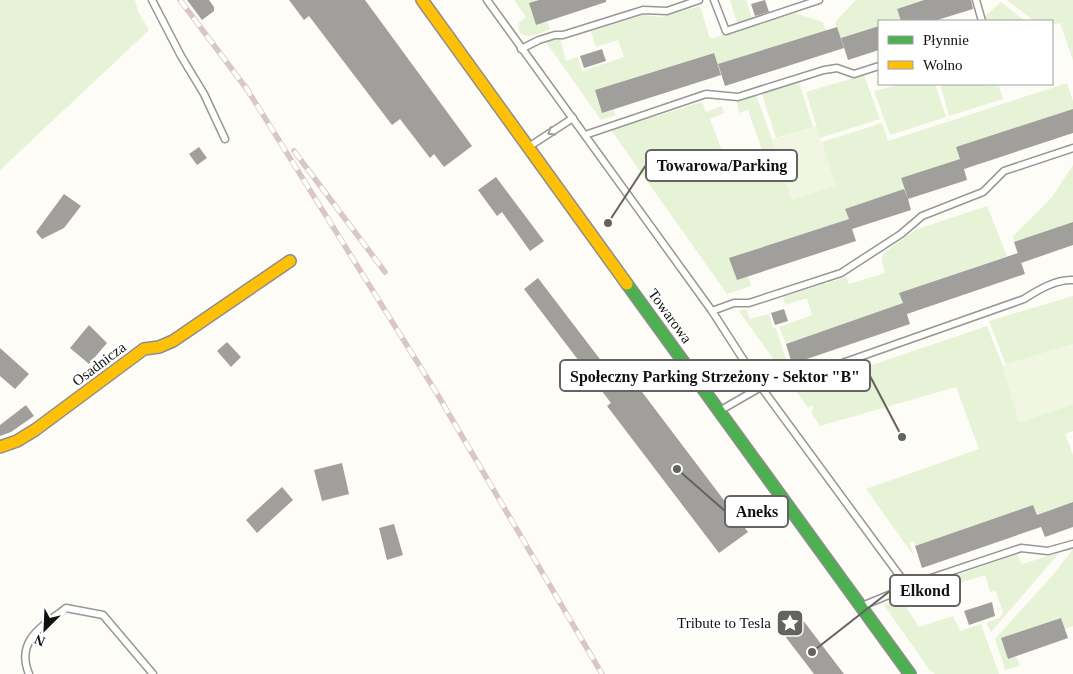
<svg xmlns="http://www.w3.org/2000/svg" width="1073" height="674" font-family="Georgia,serif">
<rect width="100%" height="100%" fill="#fdfcf7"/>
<g fill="#e7f3d7">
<path d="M0 0H135L138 12 149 30 0 170Z"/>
<path d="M514 0H539L529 3 536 25 547 22 550 29C539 34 518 44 518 24L526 17Z"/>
<path d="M730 0H746L752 18 737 23Z"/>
<path d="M856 0H924L897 9 900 19 879 21V26L840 38 835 22Z"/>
<path d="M1007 0H1073V60L1060 23 1052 25V21H1034Z"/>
<path d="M1001 2 1025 21H987L985 16Z"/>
<path d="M700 6 710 39 795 13 823 22 826 31 717 65 713 53 595 90 602 113 613 109 616 115 601 120 546 42 560 38 566 61 578 57 582 71 624 57 618 40 596 47 591 31 644 15 662 17Z"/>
<path d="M864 75 880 119 820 138 806 92Z"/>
<path d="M799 82 813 127 776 138 762 94Z"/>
<path d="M1067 83 1073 101V109L957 147 960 159 901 178 904 189 846 209 849 219 730 258 737 280 748 276 751 286 727 294 611 130 702 102 706 112 722 106 724 113 710 119 730 172 765 159 748 110 739 113 737 102 756 95 772 139H774L772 140 792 200 826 156 822 142 882 123 888 141Z"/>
<path d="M894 84H935L946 117 890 135 874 91 894 86Z"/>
<path d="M940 84 999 86 1003 99 949 116Z"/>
<path d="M1073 165V222L1014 242 1013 236 1052 197Z"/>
<path d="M987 206 1007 256 900 293 903 303 786 344 779 327 812 315 807 298 785 305 783 297 846 277 849 284 885 273C884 268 881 262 882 257 883 251 909 236 915 230Z"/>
<path d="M1073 296V344L1006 365 989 321Z"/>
<path d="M746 309 750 319 769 314 773 328H776L790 372 784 374 739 311Z"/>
<path d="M987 326 1003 366 1019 422 1073 404V431L1065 434 1073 455V502L1037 515 1033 505 915 546 913 541 910 543 914 556 866 489 979 449 956 387 820 426 811 412 814 408 812 405 808 408 794 388 817 381 819 383Z"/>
<path d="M1073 549V626L1065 629 1061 618 1001 638 1008 659 1016 656 1020 666 1005 670 995 639 1053 575Z"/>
<path d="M1059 553 991 632 986 623 999 618 1003 613 996 591 990 592 985 575 938 590 931 589 929 585 1017 554 1022 564Z"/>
<path d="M900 598 919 627 953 616 960 631 981 624 999 674H935L929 669 884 605Z"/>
</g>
<g fill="#f0f6e1">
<path d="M816 126 836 186 792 200 772 140Z"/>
<path d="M1073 344V404L1019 422 1003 366Z"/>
</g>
<g fill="#a19f9c">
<path d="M187 0H209L214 7V11L202 20Z"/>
<path d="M289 0H365L472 146 444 167 434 154 430 158 400 119 392 125 309 16 304 20Z"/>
<path d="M539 0H606V2L536 25 529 3Z"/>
<path d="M765 0 769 12 755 16 751 4Z"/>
<path d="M924 0H971L973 9 934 21H901L897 9Z"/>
<path d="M879 26V50L848 60 841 38Z"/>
<path d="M837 27 844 48 725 86 718 64Z"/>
<path d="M602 49 606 61 584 68 580 56Z"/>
<path d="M714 53 721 75 602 113 595 90Z"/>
<path d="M1073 109V133L964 169 967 180 908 199 911 210 852 229 856 241 737 280 729 258 849 219 845 209 904 189 908 199 901 178 960 159 956 147Z"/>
<path d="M199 147 207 158 197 165 189 154Z"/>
<path d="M496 177 544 241 530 251 502 212 497 216 478 190Z"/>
<path d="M64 194 81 206 64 228 42 239 36 232Z"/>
<path d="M1073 222V245L1021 263 1014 242Z"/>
<path d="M1018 253 1025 274 907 314 906 311 910 324 792 364 786 344 903 303 899 293Z"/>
<path d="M538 278 625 392 636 384 748 532 719 553 607 406 611 403 524 289Z"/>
<path d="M784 309 788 321 775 325 771 313Z"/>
<path d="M89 325 107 343 89 364 70 348Z"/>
<path d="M227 342 241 357 231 367 217 351Z"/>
<path d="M0 348 29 374 15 389 0 376Z"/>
<path d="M26 405 34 416 11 432 0 436V425Z"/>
<path d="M342 463 349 494 322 501 314 470Z"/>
<path d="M282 487 293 500 257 533 246 520Z"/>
<path d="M1073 502V527L1045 537 1041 527 922 568 915 546 1033 505 1037 515Z"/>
<path d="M394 524 403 555 387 560 379 528Z"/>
<path d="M992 602 995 616 969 625 964 611Z"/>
<path d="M799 615 844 674H814L781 631Z"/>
<path d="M1061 618 1068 638 1008 659 1001 638Z"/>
</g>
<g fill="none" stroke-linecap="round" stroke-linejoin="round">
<g stroke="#979795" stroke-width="9">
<g id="lane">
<path d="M152 0 181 56 204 94 225 139"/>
<path d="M487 0 712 311 761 387 721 410"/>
<path d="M714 0 726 31 819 0"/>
<path d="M976 0 982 21"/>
<path d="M521 49 539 40 555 35H563L643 10 667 11 699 0"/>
<path d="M585 135 706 94 738 97 824 70 837 68 854 74 879 66"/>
<path d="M530 146 573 118"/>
<path d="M712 311 734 303H749L841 273 901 234 922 216 983 192 1004 171 1073 148"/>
<path d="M761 387 780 385 1024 299C1038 290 1056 279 1073 280"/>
<path d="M761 387 908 587"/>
<path d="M862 606 925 580 1021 548 1048 551 1073 544"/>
<path d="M29 674C15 640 43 626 66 608L103 615 153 674"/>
</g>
</g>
<g stroke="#8e8d8b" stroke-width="14">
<path id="fast" d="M627 284 910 674"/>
</g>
<g stroke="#8e8d8b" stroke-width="14">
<g id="slow">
<path d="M422 0 627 284"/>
<path d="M0 447 17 441 35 430 144 349 159 347 173 341 290 261"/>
</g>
</g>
<use href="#lane" stroke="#fffffe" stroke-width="6"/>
<use href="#fast" stroke="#4caf50" stroke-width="11"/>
<use href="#slow" stroke="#ffc107" stroke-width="11"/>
<g stroke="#d9c6c7" stroke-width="5.5">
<g id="rail">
<path d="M180 0 249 92"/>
<path d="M245 86 436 392 602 674"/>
<path d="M294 151 385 272"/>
</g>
</g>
<use href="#rail" stroke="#fff" stroke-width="4" stroke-dasharray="11" stroke-linecap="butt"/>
</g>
<defs><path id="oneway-chevron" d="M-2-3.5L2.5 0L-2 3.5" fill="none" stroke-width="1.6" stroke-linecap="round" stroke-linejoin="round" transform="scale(1.25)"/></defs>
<use stroke="#a0a09f" href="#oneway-chevron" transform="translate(551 132) rotate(148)"/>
<defs>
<g id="sight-square" transform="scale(1.4375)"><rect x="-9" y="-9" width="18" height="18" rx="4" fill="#646362" stroke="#fff"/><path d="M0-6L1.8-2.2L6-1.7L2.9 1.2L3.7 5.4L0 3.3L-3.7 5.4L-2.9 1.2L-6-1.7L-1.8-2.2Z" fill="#fff"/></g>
</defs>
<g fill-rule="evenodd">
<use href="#sight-square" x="790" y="623"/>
</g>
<g text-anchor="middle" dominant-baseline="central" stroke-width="5" stroke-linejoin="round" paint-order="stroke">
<g font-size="15" fill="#111" stroke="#fff">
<text transform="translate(670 316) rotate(54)">Towarowa</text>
<text transform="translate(99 364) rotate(-37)">Osadnicza</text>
</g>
<g font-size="15" fill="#111" stroke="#fff" text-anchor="end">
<text x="771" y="623">Tribute to Tesla</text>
</g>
</g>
<path fill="none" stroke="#646362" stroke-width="2" d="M608 223L646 165M902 437L870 376M677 469L725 511M812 652L890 591"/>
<g fill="#646362" stroke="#fff" stroke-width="2">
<circle cx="608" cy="223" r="5"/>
<circle cx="902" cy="437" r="5"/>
<circle cx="677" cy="469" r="5"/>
<circle cx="812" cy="652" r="5"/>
</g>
<g fill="#fff" stroke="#646362" stroke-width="2">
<rect x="646" y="150" width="151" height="31" rx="5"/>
<rect x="560" y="360" width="310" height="31" rx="5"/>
<rect x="725" y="496" width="63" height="31" rx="5"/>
<rect x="890" y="575" width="70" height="31" rx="5"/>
</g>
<g font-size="16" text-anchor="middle" font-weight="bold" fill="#111">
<text x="722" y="171">Towarowa/Parking</text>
<text x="715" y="382">Społeczny Parking Strzeżony - Sektor "B"</text>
<text x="757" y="517">Aneks</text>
<text x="925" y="596">Elkond</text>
</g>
<rect x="878" y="20" width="175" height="65" fill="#ffffff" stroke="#a0a0a0"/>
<rect x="888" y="36" width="25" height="8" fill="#4caf50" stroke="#a0a0a0"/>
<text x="923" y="45" font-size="15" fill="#111111">Płynnie</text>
<rect x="888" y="61" width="25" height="8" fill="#ffc107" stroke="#a0a0a0"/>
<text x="923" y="70" font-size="15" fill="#111111">Wolno</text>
<g transform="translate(45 629) rotate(204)" stroke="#ffffff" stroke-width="4" paint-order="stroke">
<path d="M0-4L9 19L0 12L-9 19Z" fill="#111111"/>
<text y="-8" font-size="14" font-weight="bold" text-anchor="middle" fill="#111111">N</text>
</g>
</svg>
